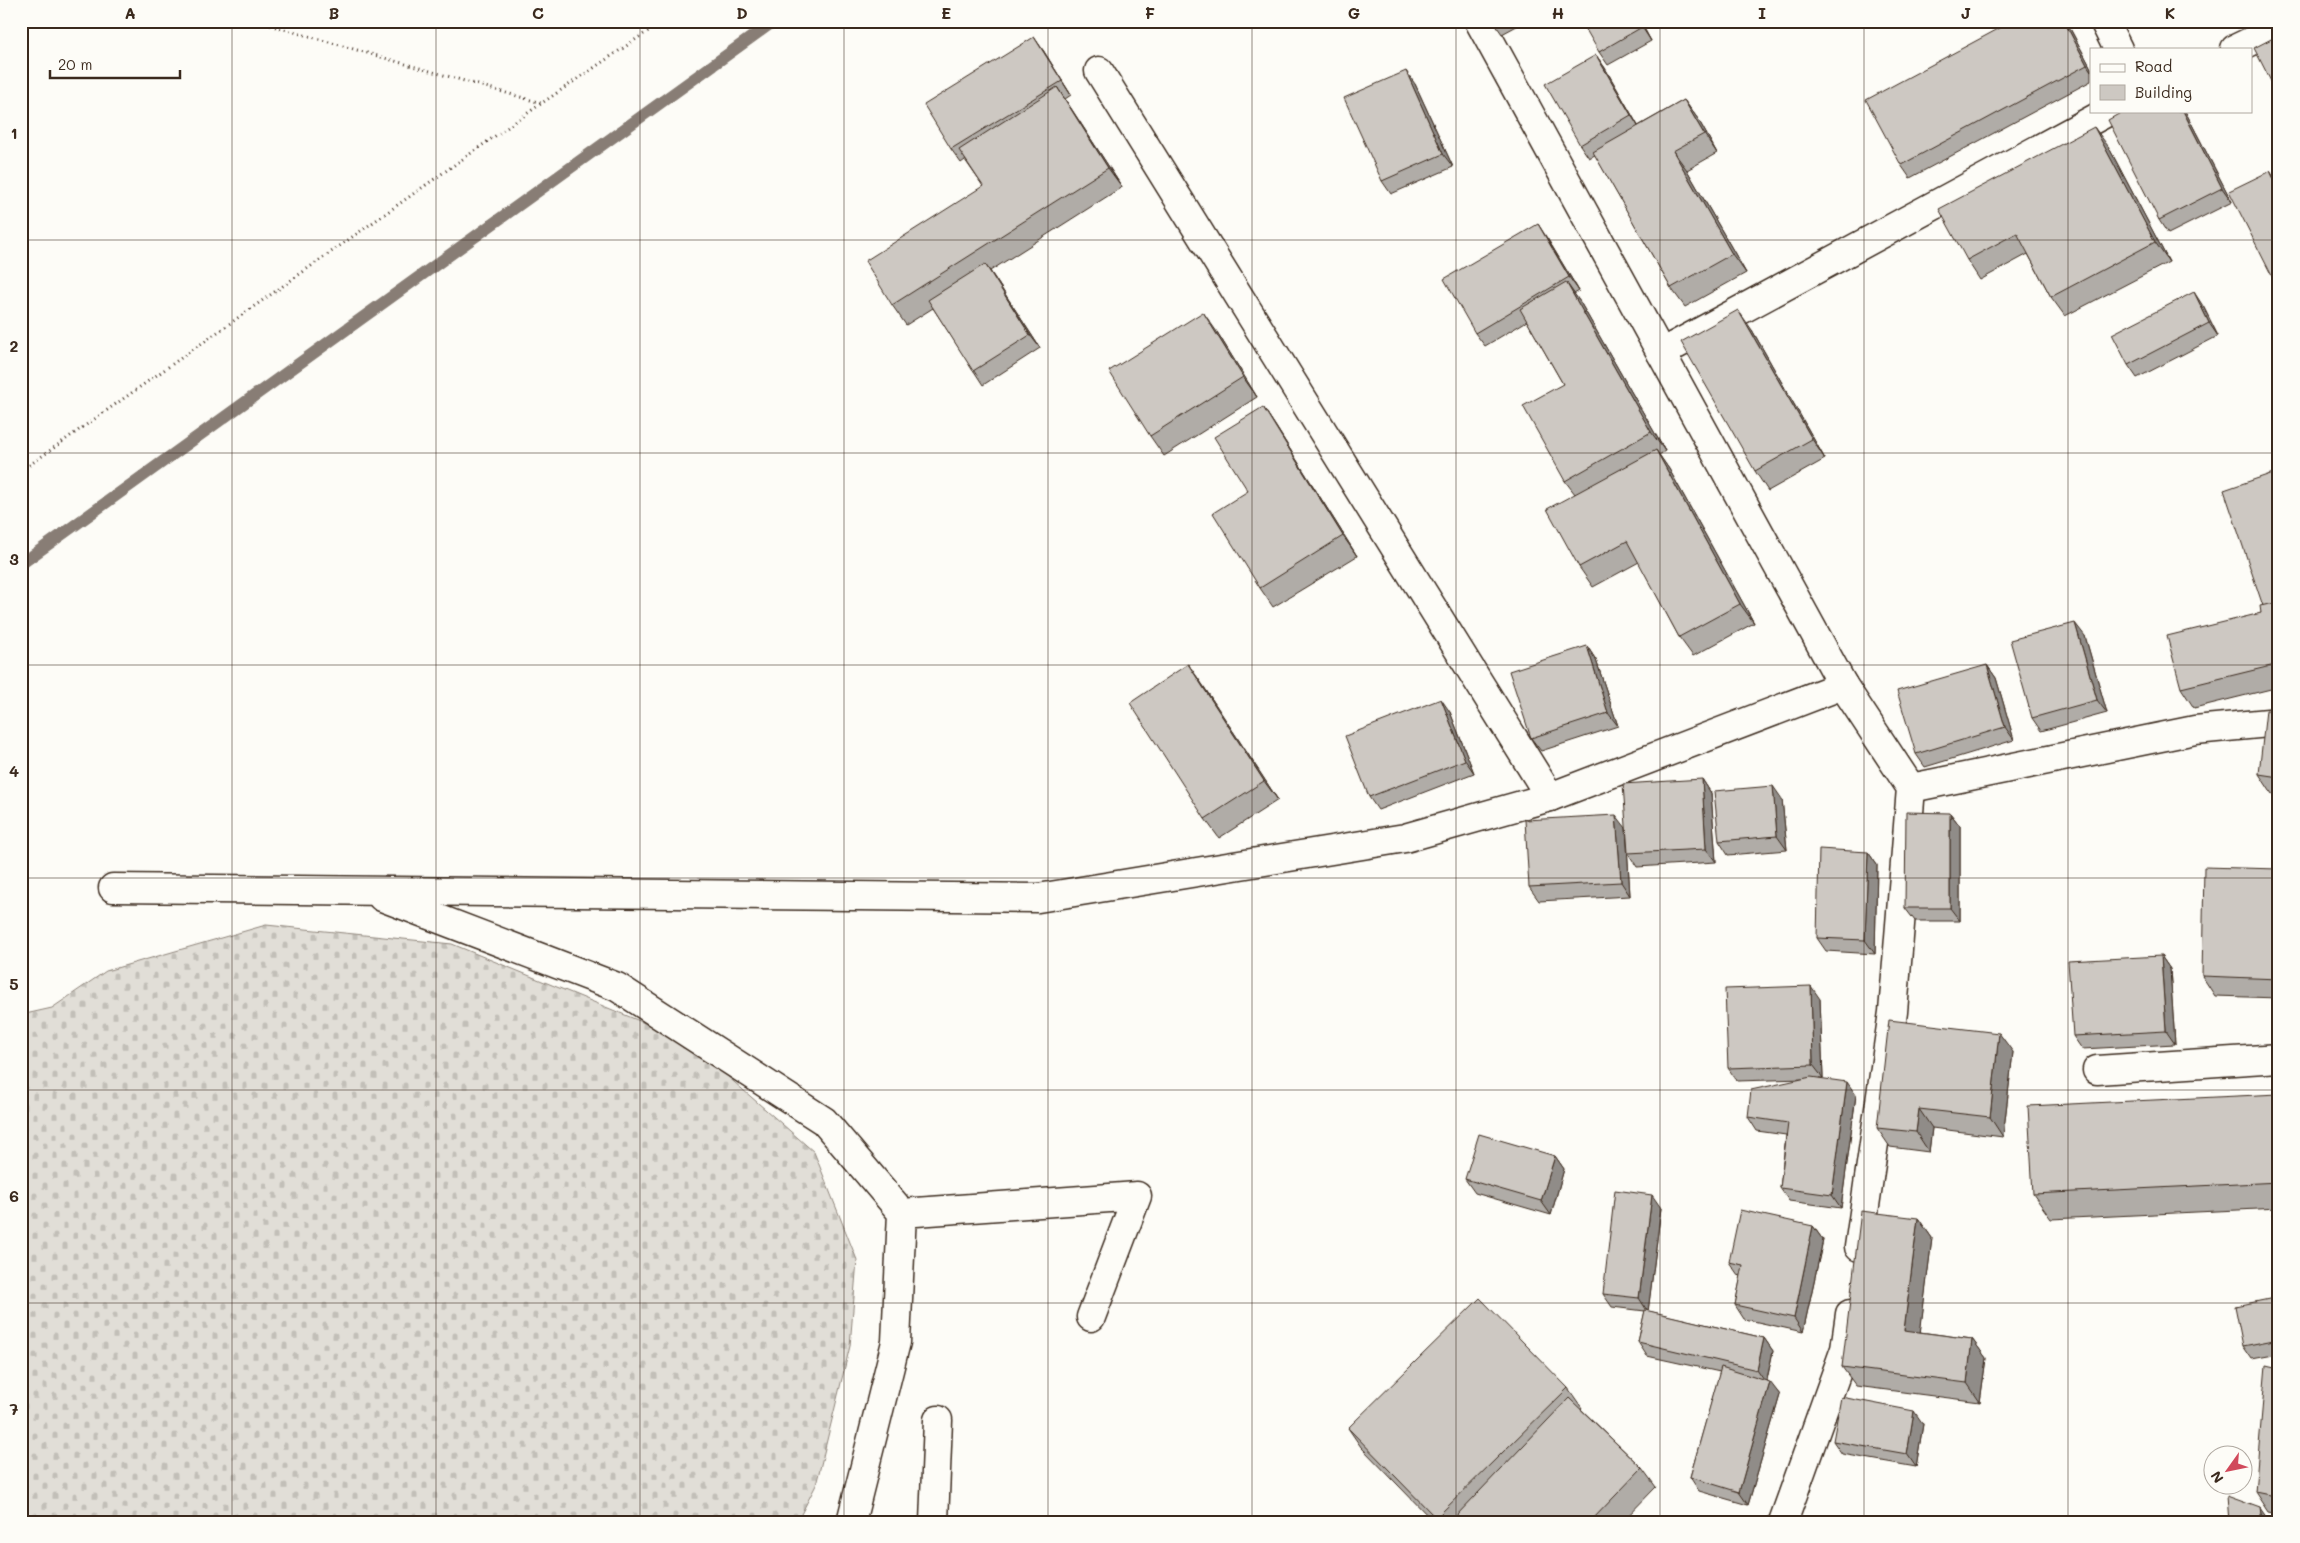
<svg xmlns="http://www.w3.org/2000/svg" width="2300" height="1543" font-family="Mali,sans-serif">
<defs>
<pattern id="cemetery-stones" width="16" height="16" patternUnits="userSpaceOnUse" patternTransform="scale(1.25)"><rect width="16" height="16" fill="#e1ded7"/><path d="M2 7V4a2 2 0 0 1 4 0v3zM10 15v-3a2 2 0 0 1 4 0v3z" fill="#c2bfb8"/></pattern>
</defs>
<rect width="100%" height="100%" fill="#fdfcf7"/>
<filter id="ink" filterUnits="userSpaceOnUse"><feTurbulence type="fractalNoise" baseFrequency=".02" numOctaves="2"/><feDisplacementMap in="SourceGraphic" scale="10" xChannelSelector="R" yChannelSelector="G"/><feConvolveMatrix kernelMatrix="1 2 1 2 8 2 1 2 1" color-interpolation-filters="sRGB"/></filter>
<g filter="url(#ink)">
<path fill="url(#cemetery-stones)" stroke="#8e847a" d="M266 925 452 944 686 1040 814 1152 857 1260 850 1346 816 1485 797 1522H21V1015L52 1008 106 971Z"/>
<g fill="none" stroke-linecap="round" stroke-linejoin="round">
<path stroke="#887d74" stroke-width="12" d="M21 564 774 21"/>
<g stroke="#3b2a1e" stroke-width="31">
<g id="minor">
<path d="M1479 21 1843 685 1911 788 1893 1012 1859 1247"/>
<path d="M2104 21 2118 49"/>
<path d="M2235 49 2279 28"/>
<path d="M1099 71 1550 797"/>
<path d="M1661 353 2109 111"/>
<path d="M1911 788 2195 730 2279 722"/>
<path d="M113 888 1038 898 1405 838 1550 797 1843 685"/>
<path d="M382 897 617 987 824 1121 902 1213 896 1342 851 1522"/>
<path d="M2097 1070 2279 1058"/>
<path d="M902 1213 1137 1196 1091 1317"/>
<path d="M934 1522 938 1420"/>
<path d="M1783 1522 1845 1349 1850 1314"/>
</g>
</g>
<g stroke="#3b2a1e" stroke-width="3" stroke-dasharray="1 4" stroke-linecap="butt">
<path d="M256 21 541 103"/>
<path d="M21 471 542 103 663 21"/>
</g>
<use href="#minor" stroke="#fdfcf7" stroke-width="28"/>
</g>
<g fill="#b0aca7" stroke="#3b2a1e">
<path d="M1493 21H1526L1502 34Z"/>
<path d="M1640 21 1651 41 1608 65 1599 52Z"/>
<path d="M2066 21 2091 68V81L1910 178 1901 165Z"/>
<path d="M1043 50 1071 95 1065 99 1122 187 990 271 1040 348 983 385 933 308 906 325 892 305 983 186 965 160 961 163 951 149Z"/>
<path d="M1596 55 1605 68 1638 126 1684 100 1698 119 1717 153 1687 170 1746 273 1685 307 1671 288 1595 155 1589 158 1580 145Z"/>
<path d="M1415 84 1453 167 1391 194 1382 181Z"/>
<path d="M2124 111H2185L2232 202 2168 234 2159 220Z"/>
<path d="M2108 146 2169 262 2065 316 2051 297 2028 254 1980 280 1967 260Z"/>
<path d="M1547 238 1579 291 1574 294 1580 302 1665 451 1659 455 1669 469 1754 623 1693 656 1679 637 1639 562 1593 587 1579 567 1575 494 1565 481 1563 384 1527 321 1485 346 1475 333Z"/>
<path d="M2203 306 2218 336 2137 378 2128 365Z"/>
<path d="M1752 330 1825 459 1768 491 1755 471Z"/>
<path d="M1217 332 1257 397 1164 456 1150 436Z"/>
<path d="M1263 407 1276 427 1357 556 1273 607 1260 588 1248 491Z"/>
<path d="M2279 471V687L2194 708 2181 688 2261 613 2263 606Z"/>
<path d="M2085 636 2107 713 2041 731 2032 718Z"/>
<path d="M1587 646 1596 660 1618 726 1541 751 1531 738Z"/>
<path d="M1188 664 1202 684 1278 800 1219 838 1205 819Z"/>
<path d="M1987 665 1996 678 2014 740 1925 767 1916 754Z"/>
<path d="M2279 711V795L2272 794 2259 774Z"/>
<path d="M1450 712 1474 773 1378 810 1369 797Z"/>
<path d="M1702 779 1711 793 1716 862 1637 867 1628 853Z"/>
<path d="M1782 799 1787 850 1728 855 1719 841Z"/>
<path d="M1950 813 1960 826V921H1915L1905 908Z"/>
<path d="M1626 828 1630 896 1539 901 1529 887Z"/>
<path d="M1868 852 1877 865 1875 954 1826 951 1817 938Z"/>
<path d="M2279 869V998L2215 996 2202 976Z"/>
<path d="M2161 956 2170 969 2175 1044 2082 1049 2073 1036Z"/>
<path d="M1820 999 1823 1078H1819L1856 1095 1841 1208 1789 1201 1780 1188 1786 1135 1757 1131 1748 1117 1804 1079 1737 1081 1728 1068Z"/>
<path d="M2013 1052 2003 1137 1932 1128 1929 1152 1890 1147 1877 1128Z"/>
<path d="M2279 1094V1208L2051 1219 2033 1194Z"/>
<path d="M1555 1156 1564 1169 1551 1215 1475 1193 1465 1179Z"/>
<path d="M1661 1208 1648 1311 1764 1338 1773 1351 1767 1380 1780 1395 1748 1505 1699 1491 1690 1477 1720 1372 1647 1356 1638 1342 1645 1311 1612 1307 1603 1294Z"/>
<path d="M1918 1218 1932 1238 1920 1332 1972 1339 1986 1358 1980 1402 1856 1386 1842 1367Z"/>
<path d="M1813 1226 1823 1240 1803 1332 1744 1319 1735 1305 1741 1276 1738 1275 1729 1262Z"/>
<path d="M2279 1297V1354L2252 1359 2243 1346Z"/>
<path d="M2279 1368V1514L2268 1512 2255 1492Z"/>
<path d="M1568 1388 1582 1408 1581 1409 1642 1468 1656 1487 1622 1522H1434L1361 1447 1348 1428Z"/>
<path d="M1923 1424 1916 1467 1842 1454 1833 1441Z"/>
</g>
<g fill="#908c88" stroke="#3b2a1e">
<path d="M1638 21H1640L1651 41 1642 27Z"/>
<path d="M2064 21H2066L2091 68V71L2087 65Z"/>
<path d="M1034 37 1043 50 1071 95 1062 81Z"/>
<path d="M1596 55 1605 68 1640 129 1631 115Z"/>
<path d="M1406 71 1415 84 1453 167 1443 154Z"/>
<path d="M1057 87 1122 187 1108 168Z"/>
<path d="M1684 100 1698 119 1717 153 1704 134Z"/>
<path d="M2183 111H2185L2232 202 2222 188Z"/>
<path d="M2094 127 2108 146 2169 262 2155 242Z"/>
<path d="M1673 151 1687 170 1746 273 1732 254Z"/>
<path d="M2270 171 2279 184V189Z"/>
<path d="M1538 224 1547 238 1579 291 1569 277Z"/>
<path d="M985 264 994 277 1040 348 1030 335Z"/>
<path d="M1566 282 1580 302 1665 451 1651 432Z"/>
<path d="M2194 292 2203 306 2218 336 2209 323Z"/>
<path d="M1738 310 1752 330 1825 459 1812 439Z"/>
<path d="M1203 312 1217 332 1257 397 1243 377Z"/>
<path d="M1263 407 1276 427 1357 556 1343 536Z"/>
<path d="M1656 450 1669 469 1754 623 1740 604Z"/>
<path d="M2075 623 2085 636 2107 713 2097 700Z"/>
<path d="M1587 646 1596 660 1618 726 1608 713Z"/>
<path d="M1188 664 1202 684 1278 800 1264 781Z"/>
<path d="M1987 665 1996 678 2014 740 2005 727Z"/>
<path d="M1441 699 1450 712 1474 773 1465 760Z"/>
<path d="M1702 779 1711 793 1716 862 1706 849Z"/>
<path d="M1773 786 1782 799 1787 850 1777 836Z"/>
<path d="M1950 813 1960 826V921L1950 908Z"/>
<path d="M1616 815 1626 828 1630 896 1621 882Z"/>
<path d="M1868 852 1877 865 1875 954 1865 940Z"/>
<path d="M2161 956 2170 969 2175 1044 2166 1031Z"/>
<path d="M1811 986 1820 999 1823 1078 1813 1065Z"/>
<path d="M1999 1033 2013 1052 2003 1137 1990 1117Z"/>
<path d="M1847 1082 1856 1095 1841 1208 1832 1195Z"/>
<path d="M1919 1109 1932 1128 1929 1152 1916 1132Z"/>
<path d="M1555 1156 1564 1169 1551 1215 1541 1201Z"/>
<path d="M1652 1195 1661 1208 1648 1312 1639 1298Z"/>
<path d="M1918 1218 1932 1238 1918 1350 1904 1330Z"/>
<path d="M1813 1226 1823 1240 1803 1332 1794 1318Z"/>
<path d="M1764 1338 1773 1351 1766 1383 1757 1370Z"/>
<path d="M1972 1339 1986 1358 1980 1402 1967 1383Z"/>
<path d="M1770 1382 1780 1395 1748 1505 1739 1492Z"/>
<path d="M1914 1411 1923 1424 1916 1467 1907 1454Z"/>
<path d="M2260 1508 2269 1521V1522H2262Z"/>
</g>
<g fill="#cdc8c2" stroke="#3b2a1e">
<path d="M1581 21H1638L1642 27 1599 52Z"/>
<path d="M2013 21H2064L2087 65 1901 165 1866 100Z"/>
<path d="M2279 35V97L2254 48Z"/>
<path d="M1034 37 1062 81 951 149 924 105Z"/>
<path d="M1596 55 1631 115 1580 145 1545 84Z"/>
<path d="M1406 71 1443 154 1382 181 1344 98Z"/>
<path d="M1057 87 1108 168 892 305 865 261 983 186 959 150Z"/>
<path d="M1684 100 1704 134 1673 151 1732 254 1671 288 1593 152Z"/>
<path d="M2124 111H2183L2222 188 2159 220 2108 120Z"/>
<path d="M2094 127 2155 242 2051 297 2017 233 1967 260 1939 209Z"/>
<path d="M2270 171 2279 189V290L2229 191Z"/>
<path d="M1538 224 1569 277 1475 333 1444 279Z"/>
<path d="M985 264 1030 335 973 371 928 300Z"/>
<path d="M1566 282 1651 432 1565 481 1523 406 1563 384 1520 309Z"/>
<path d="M2194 292 2209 323 2128 365 2112 334Z"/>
<path d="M1738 310 1812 439 1755 471 1681 342Z"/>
<path d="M1203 312 1243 377 1150 436 1109 371Z"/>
<path d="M1263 407 1343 536 1260 588 1213 513 1248 491 1214 437Z"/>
<path d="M1656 450 1740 604 1679 637 1627 541 1579 567 1547 509Z"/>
<path d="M2279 471V602L2263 606 2224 490Z"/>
<path d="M2279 602V664L2181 688 2167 636 2261 613 2260 606Z"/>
<path d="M2075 623 2097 700 2032 718 2010 640Z"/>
<path d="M1587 646 1608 713 1531 738 1509 671Z"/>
<path d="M1188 664 1264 781 1205 819 1130 703Z"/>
<path d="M1987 665 2005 727 1916 754 1897 691Z"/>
<path d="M1441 699 1465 760 1369 797 1345 736Z"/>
<path d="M2266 710 2279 711V777L2259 774Z"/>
<path d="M1702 779 1706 849 1628 853 1623 784Z"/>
<path d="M1773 786 1777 836 1719 841 1714 791Z"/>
<path d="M1906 812 1950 813V908H1905Z"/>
<path d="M1616 815 1621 882 1529 887 1525 820Z"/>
<path d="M1819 849 1868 852 1865 940 1817 938Z"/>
<path d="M2204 867 2279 869V979L2202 976Z"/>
<path d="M2161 956 2166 1031 2073 1036 2068 961Z"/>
<path d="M1811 986 1813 1065 1728 1068 1725 989Z"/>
<path d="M1889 1020 1999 1033 1990 1117 1919 1109 1916 1132 1877 1128Z"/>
<path d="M1811 1077 1847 1082 1832 1195 1780 1188 1788 1123 1748 1117 1751 1090Z"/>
<path d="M2279 1094V1182L2033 1194 2028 1106Z"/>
<path d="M1479 1134 1555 1156 1541 1201 1465 1179Z"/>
<path d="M1615 1190 1652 1195 1639 1298 1603 1294Z"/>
<path d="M1740 1210 1813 1226 1794 1318 1735 1305 1743 1265 1729 1262Z"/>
<path d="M1861 1211 1918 1218 1904 1330 1972 1339 1967 1383 1842 1367Z"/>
<path d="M2279 1214V1246L2273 1215Z"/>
<path d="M2279 1297V1339L2243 1346 2235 1306Z"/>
<path d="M1480 1298 1568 1388 1436 1518 1348 1428Z"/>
<path d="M1645 1310 1764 1338 1757 1370 1638 1342Z"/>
<path d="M2266 1365 2279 1368V1497L2255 1492Z"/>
<path d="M1721 1367 1770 1382 1739 1492 1690 1477Z"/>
<path d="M1841 1397 1914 1411 1907 1454 1833 1441Z"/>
<path d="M1569 1398 1642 1468 1590 1522H1459L1454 1518Z"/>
<path d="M2227 1496 2260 1508 2262 1522H2229Z"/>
</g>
</g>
<path fill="none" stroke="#3b2a1e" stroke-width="1" stroke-opacity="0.55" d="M232 21V1522M436 21V1522M640 21V1522M844 21V1522M1048 21V1522M1252 21V1522M1456 21V1522M1660 21V1522M1864 21V1522M2068 21V1522M21 240H2279M21 453H2279M21 665H2279M21 878H2279M21 1090H2279M21 1303H2279"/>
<rect width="2300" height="1543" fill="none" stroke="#fdfcf7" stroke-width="55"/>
<rect x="2090" y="48" width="162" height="65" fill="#fdfcf7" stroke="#afa8a0"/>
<rect x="2100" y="64" width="25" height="8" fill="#fdfcf7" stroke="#afa8a0"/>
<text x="2135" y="72" font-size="15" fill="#3b2a1e">Road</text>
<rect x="2100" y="85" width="25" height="15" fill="#cdc8c2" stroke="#afa8a0"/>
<text x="2135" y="98" font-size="15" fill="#3b2a1e">Building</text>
<g transform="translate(2228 1470) rotate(237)"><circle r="24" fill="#fdfcf7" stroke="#afa8a0"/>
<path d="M0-4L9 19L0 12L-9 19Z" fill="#d1495b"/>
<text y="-8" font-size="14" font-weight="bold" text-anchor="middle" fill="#3b2a1e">N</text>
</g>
<path d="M50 70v8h130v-8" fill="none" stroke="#3b2a1e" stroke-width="2.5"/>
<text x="58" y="70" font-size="15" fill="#3b2a1e" stroke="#fdfcf7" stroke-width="4" paint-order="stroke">20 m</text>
<rect x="28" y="28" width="2244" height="1488" fill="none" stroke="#3b2a1e" stroke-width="2"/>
<g font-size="16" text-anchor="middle" font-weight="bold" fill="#3b2a1e">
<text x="130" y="19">A</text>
<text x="334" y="19">B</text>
<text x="538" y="19">C</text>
<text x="742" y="19">D</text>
<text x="946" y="19">E</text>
<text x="1150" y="19">F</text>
<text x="1354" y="19">G</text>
<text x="1558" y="19">H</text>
<text x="1762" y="19">I</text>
<text x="1966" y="19">J</text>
<text x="2170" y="19">K</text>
<text x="14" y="139">1</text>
<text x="14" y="352">2</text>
<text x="14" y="565">3</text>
<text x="14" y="777">4</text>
<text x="14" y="990">5</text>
<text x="14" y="1202">6</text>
<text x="14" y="1415">7</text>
</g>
</svg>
